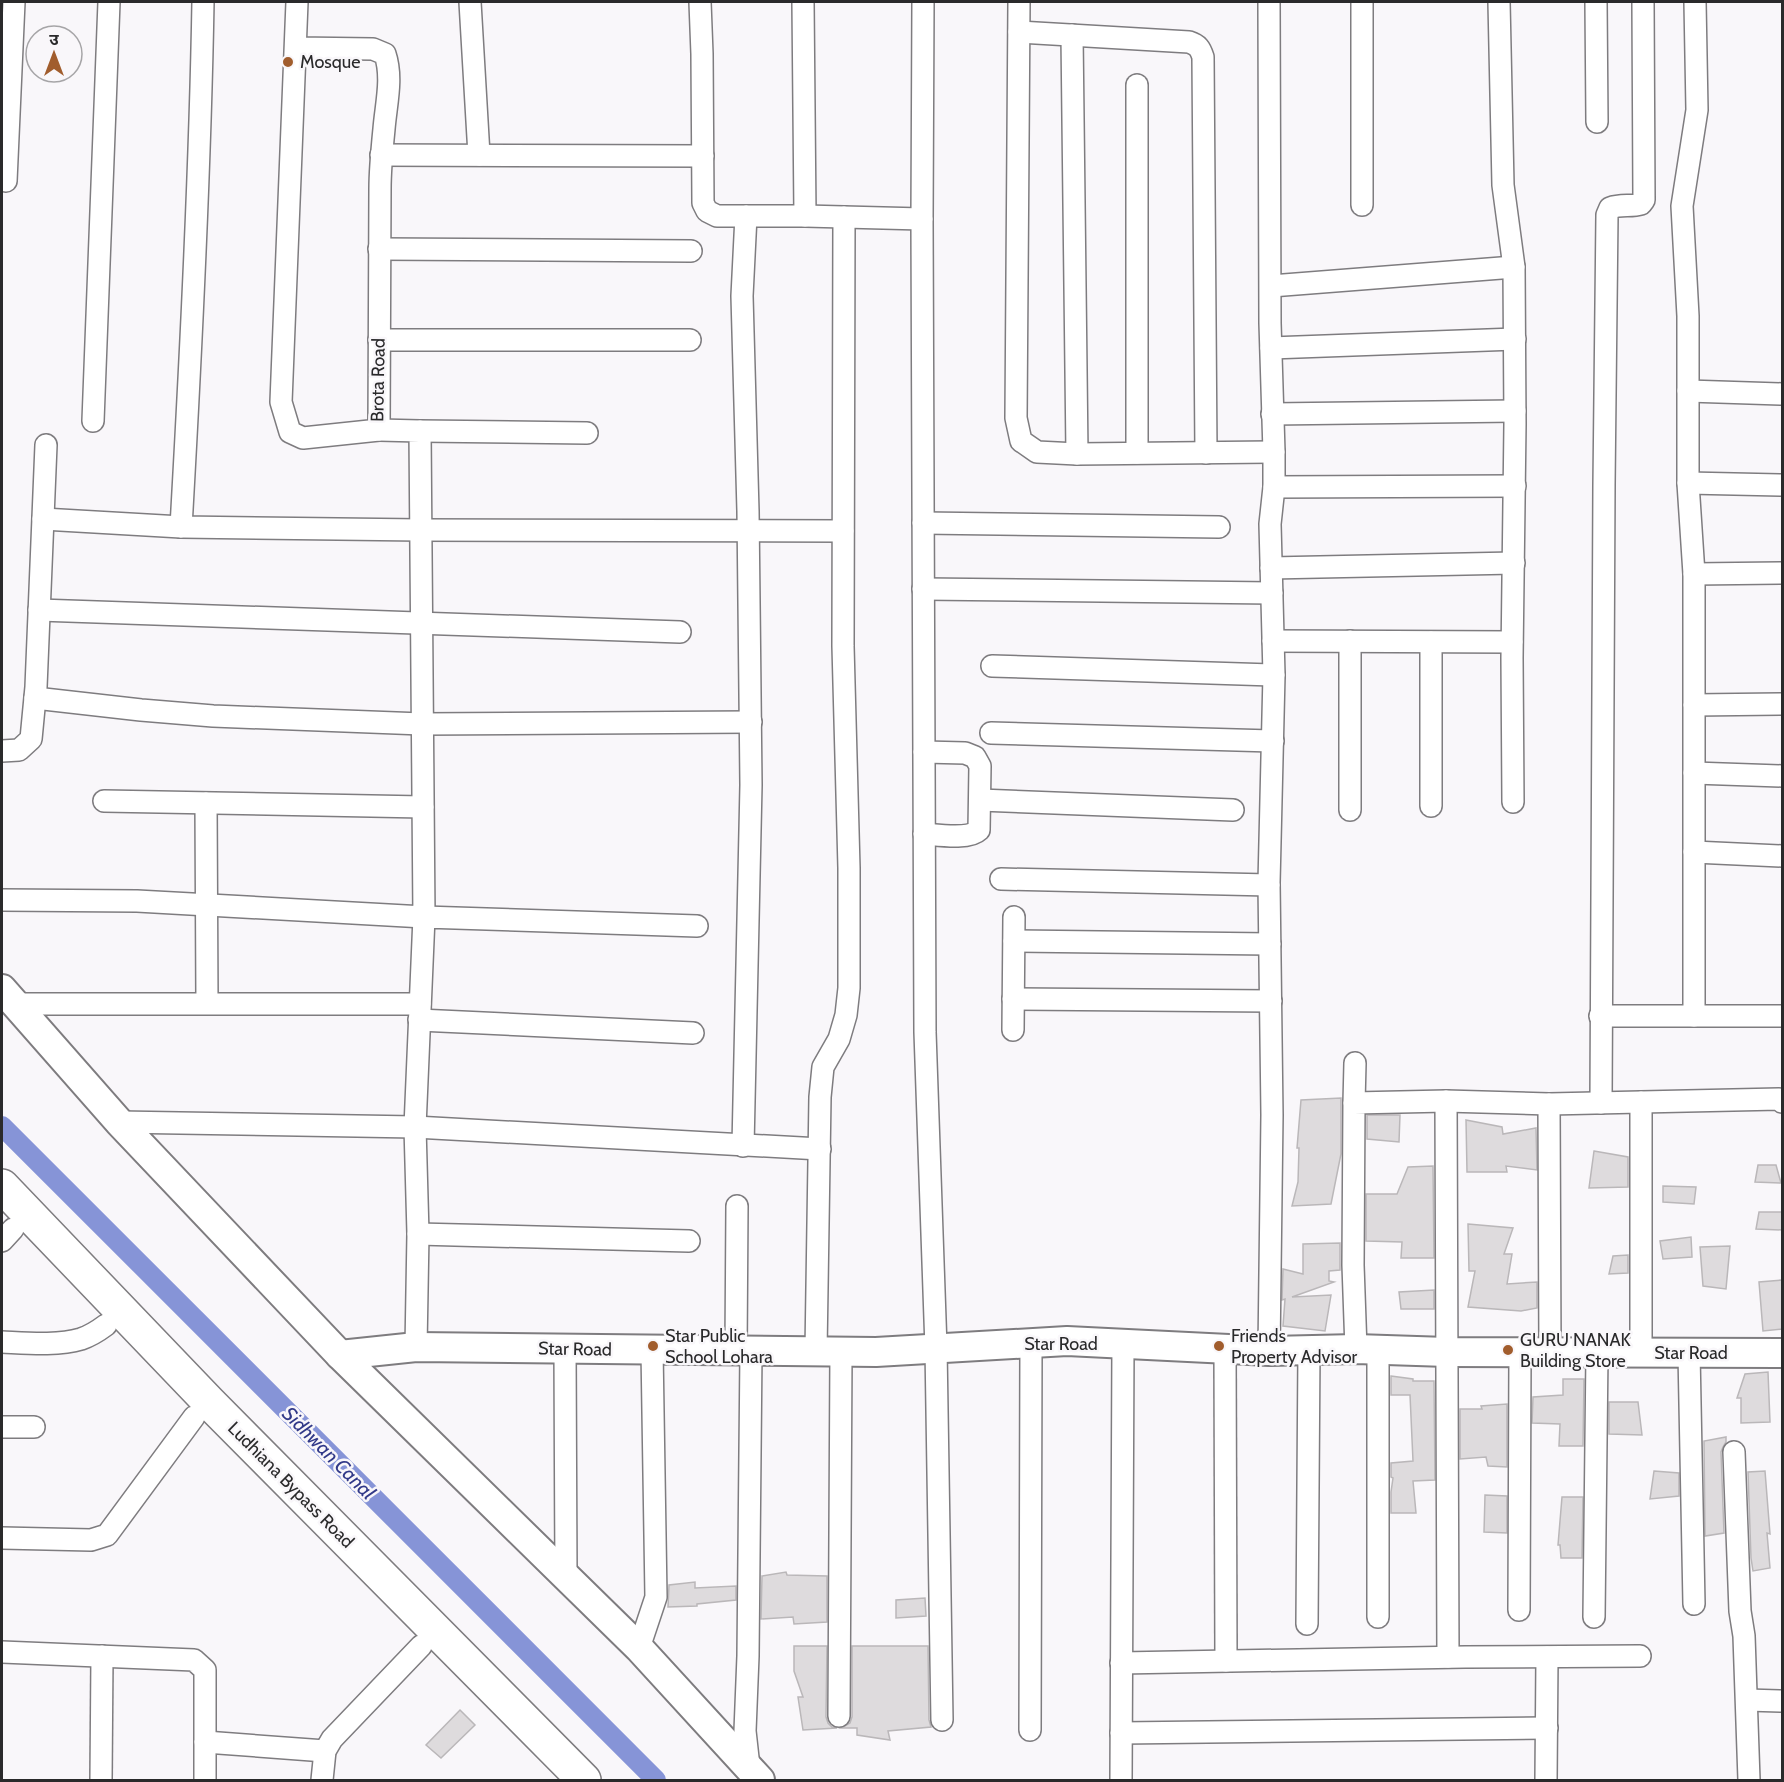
<svg xmlns="http://www.w3.org/2000/svg" width="1784" height="1782" font-family="Cabin,'Noto Sans Devanagari',sans-serif">
<rect width="100%" height="100%" fill="#f9f7fa"/>
<g fill="none" stroke-linecap="round" stroke-linejoin="round">
<path stroke="#8694d7" stroke-width="20" d="M2 1126 656 1780"/>
</g>
<g fill="#dedbdd" stroke="#bab7b9" stroke-width="1.5">
<path d="M1341 1098V1154L1331 1204 1292 1206 1298 1182 1299 1148H1297L1301 1100Z"/>
<path d="M1367 1115H1400L1399 1142 1367 1139Z"/>
<path d="M1466 1120 1502 1127 1503 1134 1536 1128 1537 1170 1506 1166 1507 1172H1467Z"/>
<path d="M1594 1151 1628 1157V1187L1589 1188Z"/>
<path d="M1758 1165H1776L1781 1183 1755 1182Z"/>
<path d="M1433 1166 1434 1258H1401L1402 1242 1366 1241V1194H1397L1408 1167Z"/>
<path d="M1663 1186 1696 1187 1694 1204 1663 1202Z"/>
<path d="M1759 1212H1782V1230L1756 1229Z"/>
<path d="M1468 1224 1513 1228 1504 1254H1512L1507 1284 1537 1282V1308L1521 1311 1468 1307 1475 1271H1469Z"/>
<path d="M1691 1237 1692 1257 1663 1259 1660 1241Z"/>
<path d="M1340 1243V1270L1329 1271V1281L1334 1282 1292 1297 1331 1295 1325 1331 1283 1326 1285 1299 1282 1300 1283 1269 1303 1274V1244Z"/>
<path d="M1730 1246 1726 1289 1703 1286 1700 1247Z"/>
<path d="M1628 1255V1273L1609 1274 1613 1256Z"/>
<path d="M1782 1280V1329L1763 1331 1759 1282Z"/>
<path d="M1434 1290V1309H1401L1399 1292Z"/>
<path d="M1768 1372 1770 1422 1741 1423V1398H1737L1745 1374Z"/>
<path d="M1391 1376 1413 1379V1381H1434L1435 1480 1413 1481 1416 1513H1391V1492L1393 1478 1391 1477V1463L1413 1461 1410 1395H1391Z"/>
<path d="M1563 1379H1584L1583 1446H1559L1560 1424 1532 1423 1533 1397 1563 1395Z"/>
<path d="M1609 1402H1638L1642 1435 1609 1434Z"/>
<path d="M1507 1404V1467L1488 1466 1486 1457 1460 1459V1409H1482L1481 1406Z"/>
<path d="M1726 1437V1442L1723 1447 1721 1452 1724 1533 1705 1536 1704 1441Z"/>
<path d="M1654 1471 1679 1473V1496L1650 1499Z"/>
<path d="M1765 1471 1770 1534 1767 1533 1770 1568 1753 1571 1751 1558 1748 1472Z"/>
<path d="M1485 1495 1507 1496V1533L1484 1532Z"/>
<path d="M1562 1497H1583L1582 1558H1561L1560 1545H1558Z"/>
<path d="M786 1572 787 1575 827 1576V1622L794 1624 793 1617 761 1619 762 1576Z"/>
<path d="M695 1582V1588L736 1586V1600L697 1604V1606L668 1607 669 1585Z"/>
<path d="M925 1598 926 1616 896 1618V1600Z"/>
<path d="M794 1646H827L826 1717 828 1723 832 1727 837 1728 803 1730 798 1697H803L794 1671Z"/>
<path d="M852 1646H928L929 1720 931 1727 888 1731 890 1740 857 1735V1728H841L850 1723 852 1717Z"/>
<path d="M460 1710 475 1725 441 1758 426 1745Z"/>
</g>
<g fill="none" stroke-linecap="round" stroke-linejoin="round">
<g stroke="#7e7c7f" stroke-width="24">
<g id="street">
<path d="M470 2 479 155"/>
<path d="M700 2 702 54 703 203 707 211 717 216H805L922 219"/>
<path d="M803 2 805 216"/>
<path d="M923 2 922 219 925 1032 936 1348 942 1720"/>
<path d="M1019 2 1016 418 1021 441 1037 452 1077 454 1274 452"/>
<path d="M1269 2 1270 323 1274 452V487L1270 524 1274 675 1269 883 1272 1115 1269 1351"/>
<path d="M1499 2 1503 185 1514 267 1515 424 1512 658 1513 802"/>
<path d="M1596 2 1597 122"/>
<path d="M1019 32 1189 42C1198 45 1200 48 1203 57L1206 453"/>
<path d="M1072 35 1077 454"/>
<path d="M296 48 373 49 385 54C393 78 386 104 384 129 382 149 380 169 380 189L379 430 303 438 290 432 281 402 297 2"/>
<path d="M1137 85V453"/>
<path d="M381 155 703 156"/>
<path d="M6 181 14 2"/>
<path d="M1362 205V2"/>
<path d="M379 249 691 251"/>
<path d="M1271 286 1514 267"/>
<path d="M379 340H690"/>
<path d="M1271 348 1515 339"/>
<path d="M1688 391 1782 394"/>
<path d="M1272 414 1515 411"/>
<path d="M93 421 109 2"/>
<path d="M420 431 587 433"/>
<path d="M1688 483 1782 485"/>
<path d="M1274 487 1515 486"/>
<path d="M43 519 181 527 421 530 843 531"/>
<path d="M923 523 1219 527"/>
<path d="M181 527C191 352 200 177 203 2"/>
<path d="M1271 568 1514 563"/>
<path d="M1694 574 1782 573"/>
<path d="M923 589 1272 593"/>
<path d="M39 610 680 632"/>
<path d="M1273 641 1512 642"/>
<path d="M1431 642V806"/>
<path d="M992 666 1274 675"/>
<path d="M35 698 141 710 213 716 422 724 751 722"/>
<path d="M1694 705 1782 704"/>
<path d="M991 733 1273 741"/>
<path d="M2 751 19 750 31 739 36 687 46 445"/>
<path d="M924 752 965 753 975 757 980 766 979 830C969 840 938 835 924 834"/>
<path d="M1694 773 1782 776"/>
<path d="M980 800 1233 810"/>
<path d="M104 801 423 807"/>
<path d="M206 803 207 1003"/>
<path d="M1350 810V641"/>
<path d="M1694 852 1782 856"/>
<path d="M1001 879 1269 885"/>
<path d="M2 900 137 901 424 917 420 431 379 430"/>
<path d="M1014 941 1270 944"/>
<path d="M1013 999 1271 1001"/>
<path d="M15 1004H420"/>
<path d="M1600 1016H1694V574L1688 483V316L1682 206 1697 110 1695 2"/>
<path d="M1694 1016H1782"/>
<path d="M419 1020 693 1033"/>
<path d="M1013 1030 1014 917"/>
<path d="M1446 1101 1448 1657"/>
<path d="M1641 1102V1353"/>
<path d="M1354 1103 1355 1063"/>
<path d="M1601 1103 1604 485 1607 215 1610 208C1621 204 1631 207 1641 204L1644 200 1643 2"/>
<path d="M1549 1104 1550 1353"/>
<path d="M119 1122 415 1127 820 1149"/>
<path d="M743 1146 751 785 748 511 742 296 746 216"/>
<path d="M418 1234 689 1241"/>
<path d="M2 1241 13 1229"/>
<path d="M2 1342C25 1343 58 1346 81 1339 90 1336 98 1331 106 1325"/>
<path d="M416 1347 418 1234 415 1127 424 917 697 926"/>
<path d="M565 1349 566 1577"/>
<path d="M1225 1349 1226 1661"/>
<path d="M1356 1349 1353 1265 1354 1103 1446 1101 1549 1104 1779 1099 1782 1102"/>
<path d="M1378 1350V1617"/>
<path d="M736 1351 737 1206"/>
<path d="M816 1351 820 1097 823 1067 839 1039 846 1015 849 988V868L843 646 844 217"/>
<path d="M1689 1353 1694 1604"/>
<path d="M2 1427H34"/>
<path d="M1734 1452 1740 1611 1744 1636 1749 1780"/>
<path d="M2 1538 91 1540 107 1535 194 1417"/>
<path d="M1519 1610 1520 1353"/>
<path d="M1594 1617 1597 1353"/>
<path d="M1307 1624 1309 1350"/>
<path d="M639 1648 656 1597 652 1350"/>
<path d="M2 1652 194 1660 205 1670V1780"/>
<path d="M1121 1663 1465 1657 1640 1656"/>
<path d="M1747 1700 1782 1701"/>
<path d="M839 1716 841 1352"/>
<path d="M1030 1730 1031 1343"/>
<path d="M1121 1733 1547 1728"/>
<path d="M205 1742 325 1751"/>
<path d="M749 1767 745 1731 748 1656 751 1351"/>
<path d="M101 1780 102 1656"/>
<path d="M322 1780 325 1751 332 1739 421 1646"/>
<path d="M1121 1780 1123 1344"/>
<path d="M1546 1780 1547 1657"/>
</g>
</g>
<g stroke="#7e7c7f" stroke-width="32">
<g id="secondary">
<path d="M2 989 119 1122 340 1355 639 1648 760 1780"/>
<path d="M340 1355 416 1347 876 1352 1067 1341 1269 1351 1356 1349 1447 1352 1782 1353"/>
</g>
</g>
<g stroke="#7e7c7f" stroke-width="36">
<path id="highway" d="M2 1186 209 1402 584 1780"/>
</g>
<use href="#street" stroke="#fff" stroke-width="21"/>
<use href="#secondary" stroke="#fff" stroke-width="28"/>
<use href="#highway" stroke="#fff" stroke-width="33"/>
</g>
<g fill="#a15d2d" stroke="#f9f7fa" stroke-width="2">
<circle cx="288" cy="62" r="6"/>
<circle cx="653" cy="1346" r="6"/>
<circle cx="1219" cy="1346" r="6"/>
<circle cx="1508" cy="1350" r="6"/>
</g>
<g text-anchor="middle" dominant-baseline="central" stroke-width="5" stroke-linejoin="round" paint-order="stroke">
<g font-size="18" fill="#2a2a2b" stroke="#f9f7fa" text-anchor="start">
<text x="300" y="62">Mosque</text>
<text x="665" y="1336">Star Public<tspan x="665" dy="21">School Lohara</tspan></text>
<text x="1231" y="1336">Friends<tspan x="1231" dy="21">Property Advisor</tspan></text>
<text x="1520" y="1340">GURU NANAK<tspan x="1520" dy="21">Building Store</tspan></text>
</g>
<g font-size="18" fill="#2a2a2b" stroke="#f9f7fa">
<text transform="translate(378 380) rotate(-89)">Brota Road</text>
<text x="1061" y="1344">Star Road</text>
<text transform="translate(575 1349) rotate(1)">Star Road</text>
<text x="1691" y="1353">Star Road</text>
<text transform="translate(291 1485) rotate(45)">Ludhiana Bypass Road</text>
</g>
<g font-size="20" font-style="italic" fill="#313988" stroke="#f9f7fa">
<text transform="translate(329 1453) rotate(45)">Sidhwan Canal</text>
</g>
</g>
<rect width="1784" height="1782" fill="none" stroke="#2a2a2b" stroke-width="6"/>
<g transform="translate(54 54)"><circle r="28" fill="#f9f7fa" stroke="#a6a5a7" stroke-width="1.5"/>
<path d="M0-4.5L10 22L0 15L-10 22Z" fill="#a15d2d"/>
<text y="-9" font-size="16" font-weight="bold" text-anchor="middle" fill="#2a2a2b">उ</text>
</g>
</svg>
